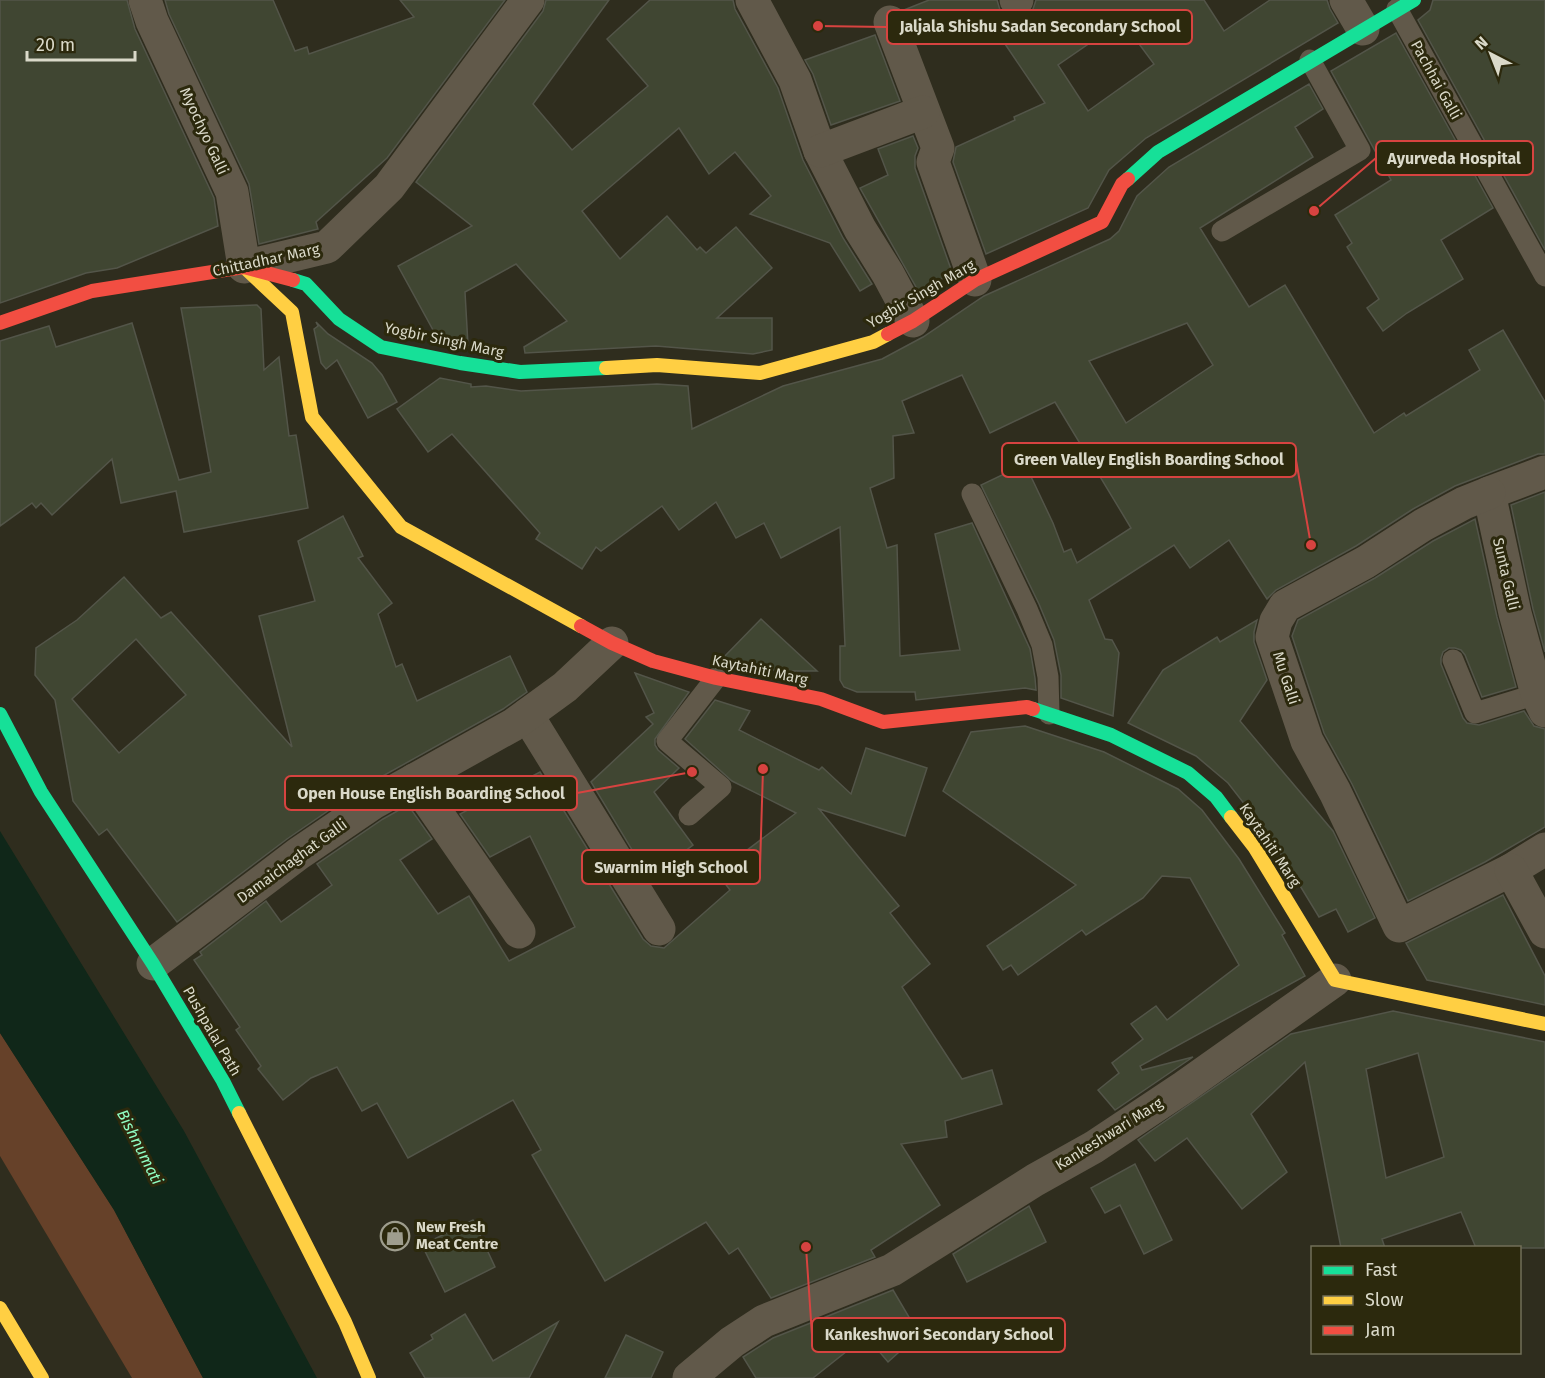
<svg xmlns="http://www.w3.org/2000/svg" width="1545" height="1378" font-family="'Fira Sans',sans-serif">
<rect width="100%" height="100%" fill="#2f2d1e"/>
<path fill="#664129" d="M0 1033 114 1210 203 1378H132L0 1156Z"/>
<path fill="#102719" d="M0 831 184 1131 317 1378H203L114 1210 0 1033Z"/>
<g fill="#404632" stroke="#535549" stroke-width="1.5" fill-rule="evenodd">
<path d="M0 0H127L135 29 214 198 218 226 117 268 86 273 0 303Z"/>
<path d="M165 0H273L295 51 307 47 309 54 414 17 400 0H505L387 158 316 222 318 229 259 244 249 184 169 14Z"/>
<path d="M546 0H609L533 104 572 150 648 86 607 39 650 0H733L735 9 778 88 803 160 843 238 872 284 860 291 830 243 750 214 771 196 735 152 709 174 679 128 582 211 620 259 667 216 697 250 700 247 706 253 736 227 772 268 717 318H772V350L753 354 656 346 525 353 524 347 567 321 516 264 465 292 468 345 438 339 398 266 472 226 416 182 543 11Z"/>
<path d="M929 0H997L1000 10 1007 16 1016 19 1027 16 1033 9 1036 0H1204L1224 31 1270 0H1327L1330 9 1338 23 1146 138 1109 170 1088 208 986 254 953 162 956 147 1015 120 1014 117 1045 103 984 13 917 40 904 10ZM1122 21 1154 64 1088 111 1058 65Z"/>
<path d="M1433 0H1545V250L1418 20 1430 10Z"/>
<path d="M1396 33 1493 208 1441 240 1463 279 1407 313 1383 331 1367 308 1379 299 1347 247 1352 243 1335 215 1391 180 1331 71Z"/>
<path d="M875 35 900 101 831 125 813 74 805 60Z"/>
<path d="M1309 84 1323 109 1295 127 1313 157 1200 228 1249 307 1285 285 1374 433 1404 413 1406 416 1480 370 1469 350 1503 330 1545 402V454H1538L1455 486 1413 509 1356 546 1276 590 1267 599 1229 540 1190 568 1174 545 1089 600 1105 639 1112 640 1119 653 1113 716 1061 698V675L1054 640 1039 604 981 485 1025 464 1053 523 1064 552 1071 549 1077 563 1131 528 1055 402 990 433 962 375 902 401 914 433 893 436 894 478 870 488 887 548 897 545 900 656 960 650 935 534 972 523 1030 649 1035 678 1036 690 1025 688 916 700 915 692H857L844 687 840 680V646H845L840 527 781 558 764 523 736 538 716 502 679 530 662 506 601 551 596 547 582 569 536 539 540 533 452 434 428 452 397 409 440 378 471 384V387L486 386 521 391 657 384 688 386 692 429 783 386 882 359 923 337 984 296 1110 239 1119 231 1137 196 1169 167ZM1187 323 1213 365 1126 423 1089 361Z"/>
<path d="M913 136 918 148 915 156V168L952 272 920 294 860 188 888 175 878 149Z"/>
<path d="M257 305 261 309 264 370 279 357 289 436 296 435 308 508 184 532 176 491 121 503 112 459 52 515 41 503 36 508 32 503 0 526V341L49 326 56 347 132 323 179 480 211 472 181 308Z"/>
<path d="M316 322 328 334 372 363 382 375 397 402 368 418 337 360 326 369 321 363 314 329 318 326Z"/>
<path d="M1545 492V652L1533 609 1511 505Z"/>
<path d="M343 516 363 556 358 558 392 603 378 614 396 667 402 664 417 701 510 656 527 692 503 709 363 787 287 839 177 922 107 829 99 835 73 801 55 700 35 675 36 648 77 620 124 577 161 618 171 612 292 747 259 616 315 601 298 541ZM136 639 186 695 119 753 72 699Z"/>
<path d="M1475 519 1497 617 1516 687 1482 697 1465 655 1461 650 1455 648H1449L1443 652 1441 658V664L1463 718 1467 723 1479 725 1524 711 1534 726 1545 729V827L1485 862 1408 901 1352 784 1324 733 1292 636 1298 620 1375 578 1433 541Z"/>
<path d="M761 619 817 671H779L721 660Z"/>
<path d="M1257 620 1254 632V642L1267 680 1240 721 1333 831 1375 918 1348 932 1336 909 1319 917 1271 838 1228 783 1196 756 1128 723 1163 670 1217 637 1220 642Z"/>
<path d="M635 673 689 692 655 739V745L658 750 679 768 654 792 693 845 649 878 591 782 653 724 646 717 654 713Z"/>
<path d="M715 700 750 711 739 730 819 770 822 767 851 794 866 748 927 768 905 836 819 809 899 906 890 913 930 964 902 987 962 1079 992 1070 1002 1104 945 1121 947 1137 901 1144 940 1205 871 1250 875 1257 771 1298 738 1248 729 1254 706 1222 605 1281 532 1155 541 1150 513 1100 408 1158 377 1103 362 1111 337 1067 311 1078 283 1100 258 1069 261 1066 236 1030 240 1027 194 960 202 955 200 952 266 901 281 922 332 885 317 864 383 819 408 805 432 839 400 860 438 914 469 896 509 961 575 927 530 836 490 857 460 814 540 772 643 939 651 946 664 948 730 890 717 873 796 813 732 781 685 739Z"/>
<path d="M1025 726 1104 752 1178 789 1202 810 1239 859 1285 933 1282 935 1305 976 1140 1066 1142 1070 1193 1057 1115 1110 1098 1090 1119 1073 1112 1063 1143 1039 1131 1024 1156 1006 1167 1020 1239 965 1190 878 1162 876 1143 898 1086 935 1082 930 1018 975 1011 965 1003 970 987 946 1076 885 943 791 971 732Z"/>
<path d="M1503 895 1545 976V1005L1427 980 1406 943Z"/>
<path d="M1393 1011 1545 1042V1248H1476L1461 1212 1382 1239 1385 1248H1341L1305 1062 1251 1114 1287 1172 1242 1209 1187 1138 1155 1161 1138 1140 1291 1034ZM1418 1053 1444 1157 1386 1178 1366 1069Z"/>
<path d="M1135 1164 1172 1240 1144 1254 1120 1205 1105 1213 1091 1188Z"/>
<path d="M1029 1206 1046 1242 967 1282 953 1254Z"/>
<path d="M473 1220 495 1267 445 1292 422 1245Z"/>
<path d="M893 1290 919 1334 888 1362 866 1336 813 1378H756L743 1357 773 1338Z"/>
<path d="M465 1314 493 1361 558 1322 529 1378H425L410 1353 433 1339 431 1335Z"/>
<path d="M626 1335 663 1352 651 1378H605Z"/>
</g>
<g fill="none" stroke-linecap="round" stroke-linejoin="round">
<g stroke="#61594a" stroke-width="21">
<path d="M1397 9 1545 276"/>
<path d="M1222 231 1360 150 1310 60"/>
<path d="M972 494 1027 609 1042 645 1048 677 1049 714"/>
<path d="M1453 660 1475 713 1537 694"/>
<path d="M689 815 721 787 667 741 716 678"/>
</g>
<g stroke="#61594a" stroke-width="33">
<path d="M145 0 152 21 232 192 244 267 327 247 389 187 528 0"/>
<path d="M752 0 795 80 820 151 860 229 888 274 913 321"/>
<path d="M1016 0H1017"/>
<path d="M1346 0 1363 29"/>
<path d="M890 22 938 148 933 162 975 280"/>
<path d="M820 151 923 112"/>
<path d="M1545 472 1489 493 1515 613 1537 694 1545 711"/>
<path d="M1489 493 1464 503 1423 525 1366 562 1285 606 1276 621 1272 637 1307 741 1335 792 1399 926 1511 870 1545 849"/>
<path d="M527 715 659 929"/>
<path d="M414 780 519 932"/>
<path d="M1511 870 1545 932"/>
<path d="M153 964 298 854 373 803 513 725 565 687 612 643"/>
<path d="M689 1378 732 1342 764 1321 892 1270 1035 1180 1094 1147 1184 1087 1335 980"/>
</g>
<g stroke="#16e098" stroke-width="14">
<path d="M1128 179 1158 152 1414 0"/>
<path d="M293 280 306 284 339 319 381 347 460 363 520 372 606 368"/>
<path d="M1033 709 1111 735 1188 773 1216 797 1231 817"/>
<path d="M0 714 41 792 153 964 223 1081 239 1113"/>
</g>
<g stroke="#ffcf43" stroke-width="14">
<path d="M244 267 292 312 312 417 401 527 581 626"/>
<path d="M606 368 657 365 760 373 873 342 888 334"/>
<path d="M1231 817 1255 848 1335 980 1545 1024"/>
<path d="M239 1113 345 1322 369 1378"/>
<path d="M0 1308 42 1378"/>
</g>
<g stroke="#f24e42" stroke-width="14">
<path d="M0 323 92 291 244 267 293 280"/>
<path d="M888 334 913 321 975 280 1102 222 1122 184 1128 179"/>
<path d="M581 626 612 643 653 661 716 678 821 699 883 722 1027 707 1033 709"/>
</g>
</g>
<defs>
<g id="shop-ring" transform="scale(1.5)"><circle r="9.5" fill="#2c290d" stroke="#9e9d8d" stroke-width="1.5"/><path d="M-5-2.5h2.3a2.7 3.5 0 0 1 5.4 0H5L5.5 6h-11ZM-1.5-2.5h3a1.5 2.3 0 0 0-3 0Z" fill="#9e9d8d"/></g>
</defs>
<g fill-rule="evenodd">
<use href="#shop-ring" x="395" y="1236"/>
</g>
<g text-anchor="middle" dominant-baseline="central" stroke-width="6" stroke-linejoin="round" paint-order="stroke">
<g font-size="15" fill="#dad9c9" stroke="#2c290d">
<text transform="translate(1436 80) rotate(61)">Pachhai Galli</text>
<text transform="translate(204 131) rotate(65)">Myochyo Galli</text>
<text transform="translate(266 260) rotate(-12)">Chittadhar Marg</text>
<text transform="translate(921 294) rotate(-30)">Yogbir Singh Marg</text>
<text transform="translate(444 340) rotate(12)">Yogbir Singh Marg</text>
<text transform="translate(1506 574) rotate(77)">Sunta Galli</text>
<text transform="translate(760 670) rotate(12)">Kaytahiti Marg</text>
<text transform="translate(1286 678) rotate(72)">Mu Galli</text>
<text transform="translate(1270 845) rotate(56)">Kaytahiti Marg</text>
<text transform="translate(292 861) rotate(-36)">Damaichaghat Galli</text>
<text transform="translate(212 1031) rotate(60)">Pushpalal Path</text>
<text transform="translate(1109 1134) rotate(-32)">Kankeshwari Marg</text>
</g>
<g font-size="15" font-weight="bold" fill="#dad9c9" stroke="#2c290d" text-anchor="start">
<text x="416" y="1227">New Fresh<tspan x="416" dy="17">Meat Centre</tspan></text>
</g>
<g font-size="16" font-style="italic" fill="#90fec4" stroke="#2c290d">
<text transform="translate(140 1147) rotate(63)">Bishnumati</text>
</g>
</g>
<path fill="none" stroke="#d74340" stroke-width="2" d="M818 26L887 27M1314 211L1376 158M1311 545L1296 460M692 772L577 793M763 769L760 867M806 1247L812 1335"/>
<g fill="#d74340" stroke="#2c290d" stroke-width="2">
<circle cx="818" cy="26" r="6"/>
<circle cx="1314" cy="211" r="6"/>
<circle cx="1311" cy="545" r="6"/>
<circle cx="692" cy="772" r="6"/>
<circle cx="763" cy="769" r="6"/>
<circle cx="806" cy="1247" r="6"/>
</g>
<g fill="#2c290d" stroke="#d74340" stroke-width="2">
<rect x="887" y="10" width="305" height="34" rx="6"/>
<rect x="1376" y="141" width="157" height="34" rx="6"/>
<rect x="1002" y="443" width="294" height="34" rx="6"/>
<rect x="285" y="776" width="292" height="34" rx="6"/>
<rect x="582" y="850" width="178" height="34" rx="6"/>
<rect x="812" y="1318" width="253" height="34" rx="6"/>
</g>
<g font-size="16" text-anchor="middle" font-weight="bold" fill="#dad9c9">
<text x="1040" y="32">Jaljala Shishu Sadan Secondary School</text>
<text x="1454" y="164">Ayurveda Hospital</text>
<text x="1149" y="465">Green Valley English Boarding School</text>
<text x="431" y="799">Open House English Boarding School</text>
<text x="671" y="873">Swarnim High School</text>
<text x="939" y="1340">Kankeshwori Secondary School</text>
</g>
<rect x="1311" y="1246" width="210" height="108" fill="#2c290d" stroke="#726f58" stroke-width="1.5"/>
<rect x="1323" y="1266" width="30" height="9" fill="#16e098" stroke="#726f58" stroke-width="1.5"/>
<text x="1365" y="1276" font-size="18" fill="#dad9c9">Fast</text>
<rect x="1323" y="1296" width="30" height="9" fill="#ffcf43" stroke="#726f58" stroke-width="1.5"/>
<text x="1365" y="1306" font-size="18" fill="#dad9c9">Slow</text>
<rect x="1323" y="1326" width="30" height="9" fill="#f24e42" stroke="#726f58" stroke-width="1.5"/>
<text x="1365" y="1336" font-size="18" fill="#dad9c9">Jam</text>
<g transform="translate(1491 54) rotate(318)" stroke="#2c290d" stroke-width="4.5" paint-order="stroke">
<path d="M0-4.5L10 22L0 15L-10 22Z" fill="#dad9c9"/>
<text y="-9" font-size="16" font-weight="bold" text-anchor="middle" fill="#dad9c9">N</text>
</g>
<path d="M27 51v9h108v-9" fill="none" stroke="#dad9c9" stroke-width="3"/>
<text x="36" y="51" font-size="18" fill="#dad9c9" stroke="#2c290d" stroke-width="4.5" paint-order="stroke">20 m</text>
</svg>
